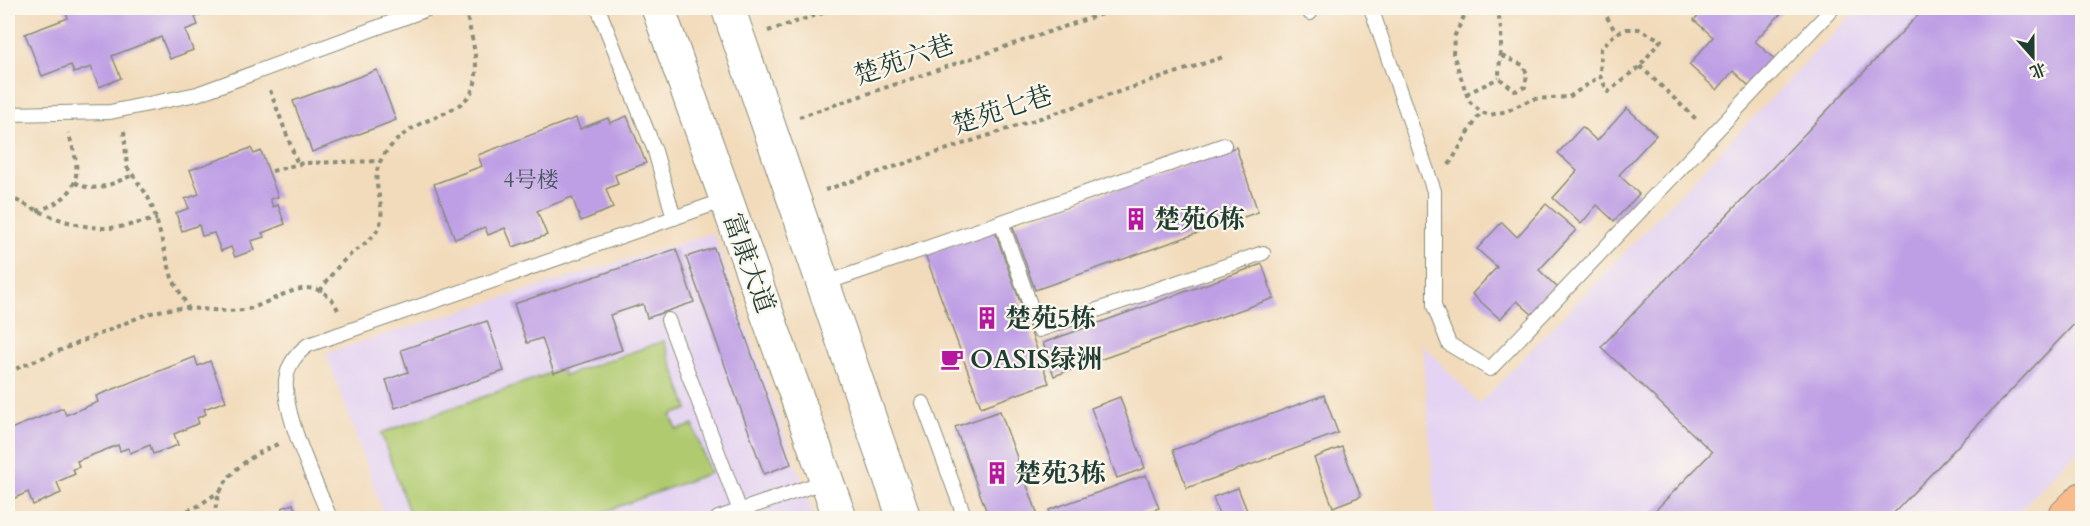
<svg xmlns="http://www.w3.org/2000/svg" width="2090" height="526" font-family="Cardo,'Noto Serif SC',serif">
<rect width="100%" height="100%" fill="#fbf7ec"/>
<filter id="ink" filterUnits="userSpaceOnUse"><feTurbulence type="fractalNoise" baseFrequency=".0167" numOctaves="2"/><feDisplacementMap in="SourceGraphic" scale="12" xChannelSelector="R" yChannelSelector="G"/><feConvolveMatrix kernelMatrix="1 2 1 2 8 2 1 2 1" color-interpolation-filters="sRGB"/></filter>
<filter id="wash" filterUnits="userSpaceOnUse"><feTurbulence type="fractalNoise" baseFrequency=".008" numOctaves="4" result="noise"/><feDisplacementMap in="SourceGraphic" scale="24" xChannelSelector="R" yChannelSelector="G"/><feGaussianBlur stdDeviation="1.35" result="paint"/><feColorMatrix in="noise" values="0 0 0 0 0 0 0 0 0 0 0 0 0 0 0 0 0 1.4 0 .05"/><feComposite in="paint" operator="in"/></filter>
<g filter="url(#wash)">
<rect width="100%" height="100%" fill="#f2dbbb"/>
<g fill="#e4d3f2">
<path d="M1858 8H2082V446L2012 518H1436L1422 344 1479 404Z"/>
<path d="M713 233 815 518H385L326 353Z"/>
</g>
<path fill="#b0ca70" stroke="#688452" stroke-width="1.5" d="M664 341 688 409 671 415 677 430 693 425 710 473 587 518H411L381 433 562 369 564 376Z"/>
<g id="blocks">
<g fill="#be9fe5">
<path d="M64 8H219L195 17 198 25 185 30 193 50 170 59 161 37 112 56 121 78 99 87 91 67 74 73 71 65 42 76 25 34 68 18Z"/>
<path d="M1705 8H1786L1755 41 1775 60 1750 87 1733 71 1717 90 1689 65 1713 37 1694 20Z"/>
<path d="M1925 8H2082V316L1889 518H1648L1712 452 1601 347Z"/>
<path d="M377 70 396 120 312 152 293 101Z"/>
<path d="M1627 108 1656 135 1619 175 1639 194 1614 221 1597 205 1581 224 1553 198 1577 171 1558 153 1582 127 1597 141Z"/>
<path d="M627 116 646 163 615 175 618 184 606 189 613 208 581 221 572 197 537 211 547 235 513 247 505 228 488 235 485 227 455 239 434 184 482 166 478 155 576 118 580 129 608 118 610 123Z"/>
<path d="M1236 147 1258 212 1035 290 1012 225Z"/>
<path d="M251 148 254 154 261 151 278 197 270 199 273 207 278 205 285 224 262 233 264 237 251 241 254 250 235 257 231 247 221 251 214 233 202 236 199 225 182 231 176 213 189 208 185 199 199 194 190 170Z"/>
<path d="M1546 204 1576 230 1539 270 1559 289 1534 316 1517 301 1500 319 1472 294 1497 267 1477 249 1502 222 1517 237Z"/>
<path d="M994 229 1049 383 981 407 925 254Z"/>
<path d="M714 248 791 464 764 474 686 257Z"/>
<path d="M676 249 694 302 647 318 643 304 610 315 622 350 554 373 542 338 527 343 514 304Z"/>
<path d="M1262 264 1274 298 1054 376 1043 343Z"/>
<path d="M487 321 504 371 395 408 386 380 408 372 401 350Z"/>
<path d="M195 357 198 366 210 361 226 401 204 409 206 414 197 418 199 423 174 434 178 445 153 454 150 445 130 453 128 448 120 451 118 445 77 461 79 467 73 469 75 474 57 482 61 493 33 505 28 492 8 501V430L63 408 66 415 98 402 96 396Z"/>
<path d="M1324 395 1338 433 1187 488 1173 450Z"/>
<path d="M1120 397 1145 468 1117 478 1091 408Z"/>
<path d="M1000 411 1039 518H989L955 427Z"/>
<path d="M1342 447 1361 496 1333 507 1314 458Z"/>
<path d="M1146 475 1159 508 1131 518H1052L1049 510Z"/>
<path d="M1238 488 1250 518H1220L1213 497Z"/>
<path d="M293 504 298 518H286L282 508Z"/>
</g>
</g>
</g>
<g filter="url(#ink)">
<use href="#blocks" fill-opacity="0" stroke="#888c78" stroke-width="1.5"/>
<g fill="none" stroke-linecap="round" stroke-linejoin="round">
<g stroke="#888c78" stroke-width="16">
<g id="service">
<path d="M598 8 655 151 674 218"/>
<path d="M1308 8 1310 13"/>
<path d="M1371 8 1434 191V306L1449 344 1490 369 1833 8"/>
<path d="M8 114 110 112 197 94 430 8"/>
<path d="M1001 222 1039 330 1263 253"/>
<path d="M823 284 1224 145"/>
<path d="M668 320 740 511"/>
<path d="M923 403 965 518"/>
<path d="M330 518C316 483 283 416 286 380 288 364 296 354 308 345L728 199"/>
<path d="M718 518 826 481"/>
</g>
</g>
<g stroke="#888c78" stroke-width="35">
<g id="tertiary">
<path d="M658 8 840 518"/>
<path d="M728 8 904 518"/>
</g>
</g>
<g stroke="#888c78" stroke-width="35">
<path id="primary" d="M2063 518 2082 499"/>
</g>
<g stroke="#888c78" stroke-width="4" stroke-dasharray="4.5 4.5" stroke-linecap="butt">
<path d="M1468 8 1454 37 1453 54 1469 101 1481 112 1490 115 1507 111 1532 99 1569 97 1600 76"/>
<path d="M1495 8C1506 27 1499 55 1499 78L1516 91 1525 87 1527 74 1523 65 1499 55"/>
<path d="M1607 8V17L1616 33"/>
<path d="M1627 29H1639L1661 40 1640 66 1608 92 1600 76 1601 48 1616 33Z"/>
<path d="M768 31 838 8"/>
<path d="M1640 66 1697 120"/>
<path d="M270 90 298 165"/>
<path d="M1466 94 1499 78"/>
<path d="M799 117 1119 8"/>
<path d="M124 131 127 167 147 195 154 211 172 278 188 307"/>
<path d="M1449 165 1481 112"/>
<path d="M272 171 303 163 380 161"/>
<path d="M75 182C94 195 113 183 133 175"/>
<path d="M825 190 1223 57"/>
<path d="M8 196C39 212 74 229 110 228 125 227 142 222 157 219"/>
<path d="M37 211C81 196 83 174 68 133"/>
<path d="M320 291C329 278 337 266 349 256 359 247 373 240 379 227 388 205 368 182 381 160 388 147 401 135 413 128 437 113 475 109 476 75 477 53 470 30 465 8"/>
<path d="M8 372C40 359 72 345 105 332 126 323 147 312 170 309 194 306 219 313 243 310 273 306 316 262 339 312"/>
<path d="M171 518 198 506 220 491"/>
<path d="M215 518C214 480 246 457 278 444"/>
</g>
<use href="#service" stroke="#fff" stroke-width="14"/>
<use href="#tertiary" stroke="#fff" stroke-width="33"/>
<use href="#primary" stroke="#fabb8b" stroke-width="33"/>
</g>
</g>
<defs>
<g id="building-bare" transform="scale(1.8)"><path d="M-4-6H4V6H1V3H-1V6H-4ZM-2.5-4.3h1.7v1.8h-1.7ZM.8-4.3h1.7v1.8H.8ZM-2.5-1h1.7V.8h-1.7ZM.8-1h1.7V.8H.8Z" fill="#b5179e" stroke="#fbf7ec" stroke-width="2.5" paint-order="stroke"/></g>
<g id="cafe-bare" transform="scale(1.8)"><path d="M-5.5-4.5H6V0H3Q3 3.5 0 3.5H-2.5Q-5.5 3.5-5.5 0ZM3-3.2v2h1.7v-2ZM-6 4.5H4V6H-6Z" fill="#b5179e" stroke="#fbf7ec" stroke-width="2.5" paint-order="stroke"/></g>
</defs>
<g fill-rule="evenodd">
<use href="#building-bare" x="1136" y="219"/>
<use href="#building-bare" x="987" y="318"/>
<use href="#cafe-bare" x="952" y="359"/>
<use href="#building-bare" x="997" y="473"/>
</g>
<g text-anchor="middle" dominant-baseline="central" stroke-width="4.5" stroke-linejoin="round" paint-order="stroke">
<g font-size="22" fill="#475660">
<text x="531" y="180">4号楼</text>
</g>
<g font-size="26" fill="#1f3d34" stroke="#fbf7ec">
<text transform="translate(904 60) rotate(-19)">楚苑六巷</text>
<text transform="translate(1002 110) rotate(-18)">楚苑七巷</text>
<text transform="translate(749 263) rotate(70)">富康大道</text>
</g>
<g font-size="26" font-weight="bold" fill="#1f3d34" stroke="#fbf7ec" text-anchor="start">
<text x="1154" y="219">楚苑6栋</text>
<text x="1005" y="318">楚苑5栋</text>
<text x="970" y="359">OASIS绿洲</text>
<text x="1015" y="473">楚苑3栋</text>
</g>
</g>
<rect width="2090" height="526" fill="none" stroke="#fbf7ec" stroke-width="30"/>
<g transform="translate(2033 57) rotate(159)" stroke="#fbf7ec" stroke-width="4.5" paint-order="stroke">
<path d="M0-4.5L10 22L0 15L-10 22Z" fill="#1f3d34"/>
<text y="-9" font-size="16" font-weight="bold" text-anchor="middle" fill="#1f3d34">北</text>
</g>
</svg>
